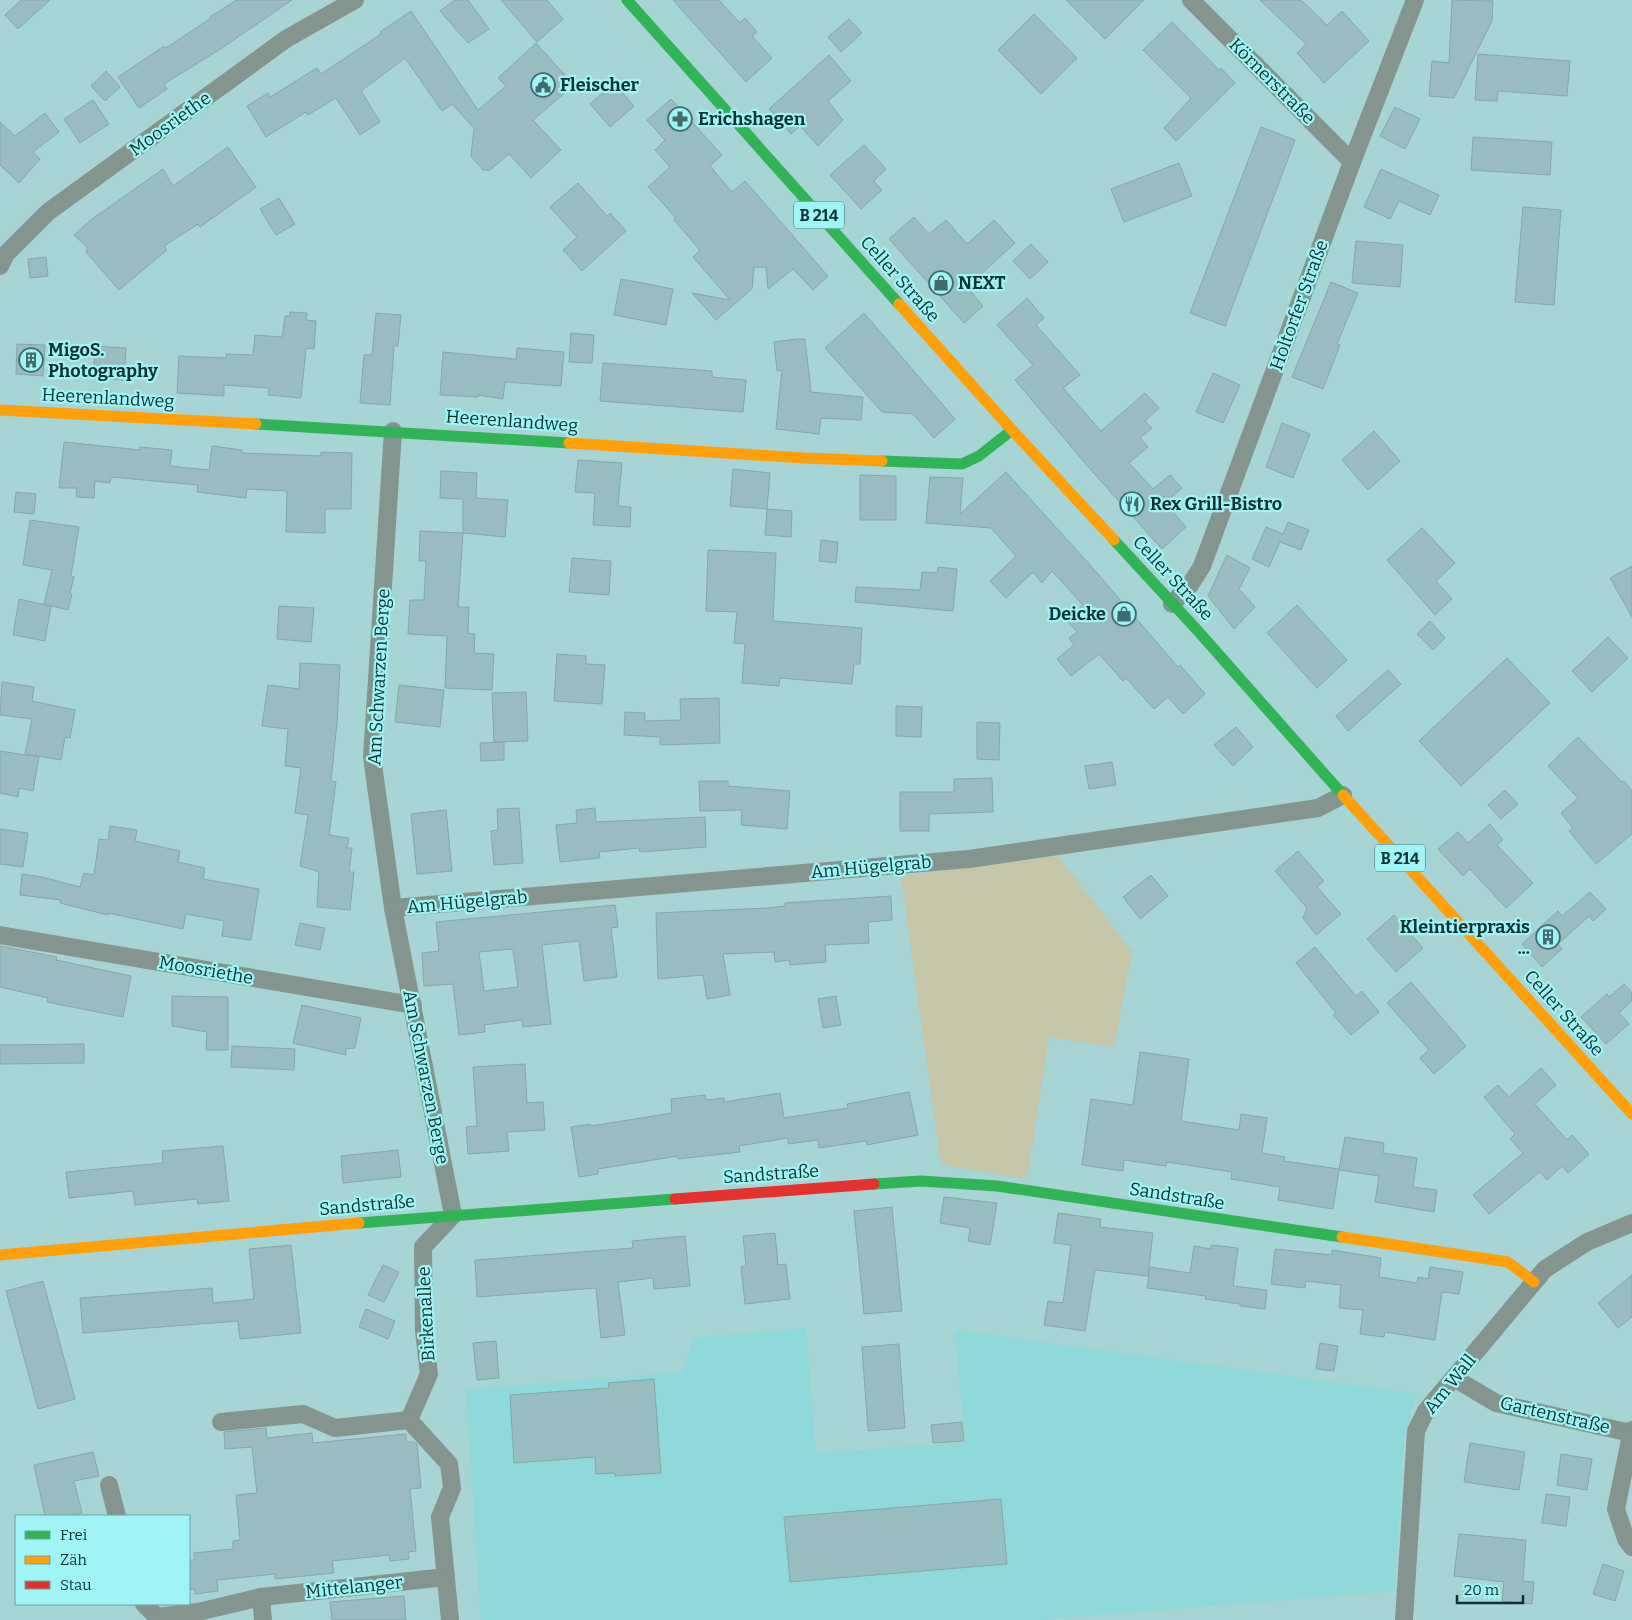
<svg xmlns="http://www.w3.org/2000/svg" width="1632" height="1620" font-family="Bitter,serif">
<rect width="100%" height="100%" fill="#a7d4d4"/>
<path fill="#90d9da" d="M806 1328 816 1453 965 1443 955 1330 1417 1394 1404 1437 1395 1591 1035 1620H481L466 1390 682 1372 693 1338Z"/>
<path fill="#c6c7a9" d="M1058 856 1132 951 1114 1047 1049 1037 1027 1179 941 1165 901 876Z"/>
<g fill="#98bcbf" stroke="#85a7ab" fill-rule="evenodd">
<path d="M21 0H50L18 29 5 15Z"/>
<path d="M236 0H292L222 48 164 84 167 89 139 108 118 77 164 46 166 48 211 18 210 17Z"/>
<path d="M455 0H468L489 29 468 43 440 11Z"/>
<path d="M501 0H547L563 19 537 42Z"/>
<path d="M673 0H719L740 23 745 18 757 32 752 36 772 58 746 82Z"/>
<path d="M1066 0H1144L1105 39Z"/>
<path d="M1260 0H1301L1327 25 1342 11 1369 41 1324 83 1297 53 1306 44Z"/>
<path d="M1452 0 1493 1 1492 21 1454 98 1429 96 1432 61 1449 63Z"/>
<path d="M411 11 478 110 506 86 498 78 536 43 564 74 567 80V91L533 120 561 150 531 178 509 154 490 170H483L471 156 474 128 452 104 442 111 405 58 361 91 380 122 360 135 336 98 308 115 306 112 266 137 247 106 268 93 270 97 317 68 321 74 381 34 380 32Z"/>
<path d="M1034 14 1077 58 1041 94 998 50Z"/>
<path d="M849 19 862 33 841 52 828 37Z"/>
<path d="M1172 22 1219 70 1221 68 1235 83 1176 141 1164 128 1191 98 1143 50Z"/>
<path d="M1478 54 1570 61 1567 96 1498 91 1497 101 1475 100Z"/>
<path d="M829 55 851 81 828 101 843 120 818 146 800 126 791 134 769 109Z"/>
<path d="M106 71 120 87 105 101 91 86Z"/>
<path d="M614 83 634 106 610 127 590 104Z"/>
<path d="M671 99 722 155 710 166 732 192 745 181 828 276 813 290 793 269 768 289 766 267H754L752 289 716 320 692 293 730 300 693 257 700 250 674 220 676 218 648 187 670 167 655 150 665 140 647 120Z"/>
<path d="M93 100 109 124 80 143 64 119Z"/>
<path d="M1395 107 1420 119 1405 149 1380 136Z"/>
<path d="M45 113 59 132 33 152 40 159 19 183 0 165V122L15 136Z"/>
<path d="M1261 127 1295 140 1225 326 1190 313Z"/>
<path d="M1473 137 1552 142 1550 175 1471 170Z"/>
<path d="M864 145 886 169 874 181 882 190 861 209 830 175Z"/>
<path d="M228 147 256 187 200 227 198 224 164 246 167 250 119 290 86 252 88 248 74 235 92 219 163 169 173 186Z"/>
<path d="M1179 163 1192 196 1124 222 1111 189Z"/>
<path d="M1381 169 1439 195 1430 215 1399 201 1390 219 1364 207Z"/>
<path d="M578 183 607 216 610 213 626 231 582 271 563 250 577 237 550 207Z"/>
<path d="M279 198 295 224 276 235 260 209Z"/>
<path d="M1523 207 1561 210 1554 305 1515 302Z"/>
<path d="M914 217 929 234 946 220 967 244 994 220 1015 243 967 287 983 306 964 323 889 239Z"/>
<path d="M1356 241 1403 245 1400 287 1352 283Z"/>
<path d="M1031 244 1048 262 1030 279 1013 261Z"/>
<path d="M46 257 48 276 30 278 28 259Z"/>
<path d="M621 279 673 289 666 325 614 315Z"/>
<path d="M1331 282 1358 293 1337 344 1340 345 1323 389 1292 377Z"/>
<path d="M1027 298 1044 318 1036 325 1080 375 1063 388 1101 431 1145 393 1159 408 1145 421 1152 428 1140 438 1148 447 1129 463 1153 489 1170 475 1182 488 1165 503 1186 527 1162 549 1090 469 1015 380 1033 365 997 325Z"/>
<path d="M290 312 307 313 306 320 316 321 314 349 306 348 301 398 268 395 269 388 224 385V396L177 393 179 356 226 358V354L253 355 255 335 282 337 285 316H290Z"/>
<path d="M376 313 401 315 398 346H394L390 405 360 403 364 355H372Z"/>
<path d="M864 313 955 419 934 438 913 414 882 412 825 348Z"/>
<path d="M571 333 594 335 592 363 569 362Z"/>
<path d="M797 339H805L811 392 863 397 861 420 821 418 819 434 776 429 782 370 777 371 774 342Z"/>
<path d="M17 344 45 345 43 376 16 374Z"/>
<path d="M95 346 126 348 124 380 93 378Z"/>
<path d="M517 348 564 352 561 386 505 382 503 399 478 395V397L440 395 443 352 516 359Z"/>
<path d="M603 363 712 371V377L746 380 743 412 600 401Z"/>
<path d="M1213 373 1240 385 1223 423 1196 412Z"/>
<path d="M1282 423 1310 434 1293 478 1266 467Z"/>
<path d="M1374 431 1400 461 1368 490 1342 460Z"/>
<path d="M64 442 140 450V447L172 450 170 466 209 470 212 446 242 450V453L321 456V452L352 453 351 509H325V533L286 532 287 491 247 489 246 498 197 492 198 485 111 477 110 483 95 481 94 498 76 497 77 488H59Z"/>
<path d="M578 460 622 463 618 506 631 507 630 527 593 525 595 493 575 492Z"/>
<path d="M733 469 770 473 767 509 730 506Z"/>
<path d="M441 471 477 473 476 498 508 500 505 537 463 533V499L440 498Z"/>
<path d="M1006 472 1091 566 1178 667 1180 665 1205 694 1183 714 1168 697 1154 709 1126 678 1123 681 1099 654 1071 676 1057 659 1074 645 1069 638 1077 632 1066 620 1083 605 1052 571 1042 583 1033 572 1006 598 990 581 1016 556 991 528 926 523 930 477 963 478 960 514Z"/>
<path d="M860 475 896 476V520H860Z"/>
<path d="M16 492 36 494 34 514 14 512Z"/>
<path d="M767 509 792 511 791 537 765 535Z"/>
<path d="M30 520 79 527 71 576 74 577 70 593 72 594 68 610 44 604 52 570 23 565Z"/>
<path d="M1288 522 1309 530 1301 550 1280 542 1269 567 1252 559 1266 527 1283 534Z"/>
<path d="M1422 528 1455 563 1436 581 1452 599 1435 615 1387 560Z"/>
<path d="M420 531 463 533 458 607H469L468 633 475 634 474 653 494 654 492 690 445 688 447 636 408 634 410 600H424L426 561H419Z"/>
<path d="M821 540 838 542 836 563 819 561Z"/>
<path d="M708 550 776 553 773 621 862 628 860 664H854L852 684 780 678 779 686 742 683 745 644 734 643 737 612 706 611Z"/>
<path d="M1227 555 1250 568 1239 589 1255 607 1234 629 1208 596Z"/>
<path d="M572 558 611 561 609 595 569 592Z"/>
<path d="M1632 566V617L1610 578Z"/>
<path d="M938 567 957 569 953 611 855 602 856 587 920 590 922 572 937 573Z"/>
<path d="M19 599 51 606 45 641 13 635Z"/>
<path d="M1297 605 1347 660 1317 688 1267 633Z"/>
<path d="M279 606 314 608 311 642 277 639Z"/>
<path d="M1430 621 1445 638 1433 650 1417 634Z"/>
<path d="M1608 637 1628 658 1592 692 1572 671Z"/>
<path d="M557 654 586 656V664L605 665 602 704 554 701Z"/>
<path d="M1507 658 1550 703 1461 786 1419 741Z"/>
<path d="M300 663 340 665 337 723 331 781 336 782 329 835 349 838 347 848H352L349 872H354L350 910 317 907 319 872 300 866 308 815 295 813 301 768 285 766 288 729 262 726 268 685 299 689Z"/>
<path d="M1388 670 1401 684 1348 731 1336 716Z"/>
<path d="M2 682 34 687 32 701 75 710 70 738 65 737 61 760 25 754 32 719 0 715Z"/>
<path d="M399 685 444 690 440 727 395 722Z"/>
<path d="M526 692 528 741 494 742 492 693Z"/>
<path d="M719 698 720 743 660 745V737L624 735 625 712 645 713V721L681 720 680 699Z"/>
<path d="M896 706 922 707 921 737 896 736Z"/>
<path d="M977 722 1000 723 999 760 977 759Z"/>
<path d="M1236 727 1253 747 1233 766 1214 745Z"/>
<path d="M1578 737 1622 782 1624 781 1632 791V834L1596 864 1569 831 1573 828 1561 813 1578 798 1548 766Z"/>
<path d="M504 742V760L481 761 480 743Z"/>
<path d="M0 751 39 757 33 791 19 788 18 797 0 793Z"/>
<path d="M1112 762 1116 785 1089 789 1085 766Z"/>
<path d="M992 778 993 812 929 814V831H900V792H954V779Z"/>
<path d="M699 781H728V786L790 791 787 829 741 825 742 810 700 811Z"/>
<path d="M1505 790 1518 804 1501 819 1488 805Z"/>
<path d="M519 808 523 863 494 865 491 831 498 830 497 809Z"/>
<path d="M595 808 596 822 705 817 706 847 640 852 639 848 599 852 600 858 560 862 556 825 577 823 576 810Z"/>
<path d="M446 810 452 871 417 874 411 814Z"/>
<path d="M1490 824 1503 840 1497 845 1533 883 1506 908 1470 869 1463 876 1438 849 1458 832 1468 843Z"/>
<path d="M110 826 137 830 135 841 180 851 178 862 205 868 203 879 259 889 251 940 222 936 224 921 186 914 183 929 108 913V915L60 903 61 900 20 895 22 874 42 877 80 887 84 873 94 875 99 839 108 840Z"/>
<path d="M0 829 28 833 23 867 0 864Z"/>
<path d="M1298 851 1324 881 1317 887 1341 914 1316 935 1303 918 1307 908 1275 871Z"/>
<path d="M1151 875 1168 896 1140 919 1123 897Z"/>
<path d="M1590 892 1606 909 1593 921 1589 916 1558 944 1562 949 1542 967 1522 944 1558 911 1562 916Z"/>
<path d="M891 896 892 920 868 922 869 943 825 945 826 962 790 965 789 960 775 962 774 952 723 954 730 995 707 999 703 975 658 979 656 913 768 908 785 906V903Z"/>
<path d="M615 905 618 927 611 928 617 977 584 981 579 941 542 945 551 1024 523 1027 522 1020 484 1025 485 1032 459 1035 453 984 424 986 422 953 439 951 436 922ZM513 949 518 987 484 991 479 952Z"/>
<path d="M1394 915 1423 948 1396 972 1367 939Z"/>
<path d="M300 923 325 928 320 950 295 945Z"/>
<path d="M0 946 57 957 56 960 131 976 123 1017 47 1002 48 998 0 987Z"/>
<path d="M1315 947 1356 996 1362 991 1379 1012 1351 1035 1333 1015 1336 1013 1296 963Z"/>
<path d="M1411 982 1466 1046 1434 1074 1420 1058 1429 1050 1387 1003Z"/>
<path d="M1624 984 1632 993V1001L1619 1013 1629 1024 1606 1044 1581 1017 1607 994 1609 997Z"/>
<path d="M172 996 228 997V1050H206L207 1032 172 1026Z"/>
<path d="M836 996 841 1025 823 1028 818 999Z"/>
<path d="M302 1005 361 1018 355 1048 345 1049 346 1055 293 1043Z"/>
<path d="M84 1044V1063L0 1064V1045Z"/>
<path d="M232 1046 295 1049 294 1070 231 1067Z"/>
<path d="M1140 1052 1189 1059 1181 1121 1239 1130 1241 1114 1267 1118 1262 1153 1285 1157 1284 1161 1339 1169 1345 1137 1384 1143 1383 1153 1417 1158 1413 1187 1437 1190 1434 1212 1375 1202 1379 1176 1339 1170 1333 1209 1278 1200 1280 1187 1231 1179 1232 1172 1167 1162 1166 1166 1124 1160 1123 1171 1082 1165 1091 1099 1133 1105Z"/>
<path d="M525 1064 527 1103 543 1102 545 1130 507 1132 509 1151 468 1154 466 1127 477 1126 473 1067Z"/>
<path d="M1541 1068 1556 1085 1535 1104 1567 1140 1572 1135 1589 1154 1568 1173 1562 1166 1547 1180 1540 1172 1489 1214 1473 1195 1523 1153 1510 1139 1515 1134 1484 1097 1498 1085 1509 1097Z"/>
<path d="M909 1092 918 1135 867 1145 866 1141 819 1148 818 1140 788 1144V1138L739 1146 740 1152 678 1159V1156L598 1169V1174L579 1177 571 1127 590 1124 591 1126 672 1113 671 1099 705 1095 706 1100 724 1098V1102L780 1093 784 1118 848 1108 847 1104Z"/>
<path d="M223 1146 229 1201 198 1204 197 1199 135 1205 133 1191 69 1198 66 1172 163 1163 162 1151Z"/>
<path d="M398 1150 401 1177 343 1183 341 1156Z"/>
<path d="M944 1197 997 1203 990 1245 968 1241 970 1228 940 1223Z"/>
<path d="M892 1207 902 1311 864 1314 854 1211Z"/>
<path d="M1058 1213 1101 1219 1100 1227 1153 1233 1148 1276 1095 1270 1085 1331 1044 1325 1048 1301 1063 1303 1071 1245 1054 1243Z"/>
<path d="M775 1233 778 1265 786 1264 790 1299 745 1304 741 1267 746 1266 743 1236Z"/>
<path d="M685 1236 690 1286 654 1289 653 1278 618 1282 625 1335 601 1338 596 1288 477 1297 475 1260 633 1248 632 1241Z"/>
<path d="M291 1245 301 1333 240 1339 238 1321 83 1333 80 1298 212 1288 213 1303 254 1299 249 1249Z"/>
<path d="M1211 1245 1238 1248 1233 1286 1267 1290 1265 1309 1240 1306V1304L1205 1299 1206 1296 1147 1288 1150 1267 1190 1273 1194 1246 1211 1249Z"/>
<path d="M1275 1249 1332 1255V1250L1381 1258 1379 1277 1417 1283 1418 1277 1428 1279 1430 1267 1463 1272 1459 1294 1442 1292 1435 1340 1385 1332 1384 1337 1360 1334 1363 1310 1339 1308 1341 1285 1306 1281 1305 1288 1271 1284Z"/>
<path d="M383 1265 399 1272 384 1302 368 1295Z"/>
<path d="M1632 1275V1317L1618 1328 1598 1303Z"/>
<path d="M43 1281 75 1399 38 1409 6 1291Z"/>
<path d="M366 1309 395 1321 388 1339 359 1327Z"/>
<path d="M496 1341 499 1378 477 1380 473 1343Z"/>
<path d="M1320 1343 1338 1346 1334 1371 1316 1369Z"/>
<path d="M899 1344 905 1428 868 1431 862 1347Z"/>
<path d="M654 1379 661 1473 615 1476V1473L596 1474 595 1457 514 1463 510 1395 609 1388 608 1383Z"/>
<path d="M962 1422 964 1441 933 1443 931 1425Z"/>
<path d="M266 1428 267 1438 312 1433 313 1443 406 1434V1442H414L417 1444 421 1488 410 1489 416 1551 408 1552 409 1559 390 1561 389 1555 332 1561 334 1573 275 1579V1574L217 1580 218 1591 195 1594V1589L189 1590V1560H195L194 1553 233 1549V1541L240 1540 236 1495 257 1493 252 1447 225 1449 224 1432Z"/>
<path d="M1470 1443 1525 1452 1519 1490 1464 1482Z"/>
<path d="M93 1452 99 1476 74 1481 82 1513 69 1516H45L34 1465Z"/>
<path d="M1561 1454 1592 1459 1587 1490 1557 1485Z"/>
<path d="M1546 1494 1570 1497 1566 1526 1542 1523Z"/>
<path d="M1001 1499 1007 1564 790 1582 784 1517Z"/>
<path d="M1459 1534 1526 1540 1523 1581 1534 1582 1532 1604 1502 1601 1504 1582 1454 1576Z"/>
<path d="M1603 1564 1624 1571 1615 1601 1593 1594Z"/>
<path d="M404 1596 406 1620H332L330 1602Z"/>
</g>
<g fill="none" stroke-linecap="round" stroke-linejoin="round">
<g stroke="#84958f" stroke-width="18">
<path d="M1191 0 1352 162"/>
<path d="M0 266 6 254 48 212 286 39 355 0"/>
<path d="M393 431 372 757 393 908 453 1215 423 1247 424 1331 429 1374 409 1420 449 1464 452 1488 440 1517 450 1620"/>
<path d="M1172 604 1190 585 1202 566 1352 162 1415 0"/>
<path d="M393 908 969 859 1318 808 1343 795"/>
<path d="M0 935 413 1005"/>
<path d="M1454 1378 1496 1403 1631 1433"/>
<path d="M221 1422 303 1414 335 1428 409 1420"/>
<path d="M1632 1430 1616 1509 1626 1539 1632 1547"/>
<path d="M109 1485 117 1516"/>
<path d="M261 1597 263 1620"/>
<path d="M144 1604 157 1617V1620"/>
<path d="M157 1617 198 1612 261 1597 446 1577"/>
<path d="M1404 1620 1416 1431 1426 1411 1545 1269 1587 1242 1632 1223"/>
</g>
<g stroke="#30b455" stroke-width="11">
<path d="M627 0 899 304"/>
<path d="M256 424 569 443"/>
<path d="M882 461 962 464 979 456 1012 430"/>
<path d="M1114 540 1198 631 1343 795"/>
<path d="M874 1184 921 1181 997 1186 1342 1237"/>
<path d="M359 1223 675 1199"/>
</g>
<g stroke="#ff9f0a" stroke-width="11">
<path d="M899 304 1012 430 1114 540"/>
<path d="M0 410 256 424"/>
<path d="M569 443 804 458 882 461"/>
<path d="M1343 795 1632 1114"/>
<path d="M1342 1237 1508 1262 1534 1282"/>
<path d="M0 1255 359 1223"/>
</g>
<path stroke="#e5322d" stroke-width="11" d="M675 1199 874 1184"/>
</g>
<defs>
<g id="civic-ring" transform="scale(1.25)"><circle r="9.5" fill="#a0f4f5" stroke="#446b6c" stroke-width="1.5"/><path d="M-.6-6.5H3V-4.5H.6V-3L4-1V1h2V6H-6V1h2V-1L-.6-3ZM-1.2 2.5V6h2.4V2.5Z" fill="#446b6c"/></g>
<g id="pharmacy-ring" transform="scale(1.25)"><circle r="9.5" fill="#a0f4f5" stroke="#446b6c" stroke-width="1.5"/><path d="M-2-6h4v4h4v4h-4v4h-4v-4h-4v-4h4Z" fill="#446b6c"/></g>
<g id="shop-ring" transform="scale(1.25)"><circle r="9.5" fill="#a0f4f5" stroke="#446b6c" stroke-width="1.5"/><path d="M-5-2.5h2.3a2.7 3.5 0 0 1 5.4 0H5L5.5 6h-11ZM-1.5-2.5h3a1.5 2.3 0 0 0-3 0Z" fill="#446b6c"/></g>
<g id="building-ring" transform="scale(1.25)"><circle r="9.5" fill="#a0f4f5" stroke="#446b6c" stroke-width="1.5"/><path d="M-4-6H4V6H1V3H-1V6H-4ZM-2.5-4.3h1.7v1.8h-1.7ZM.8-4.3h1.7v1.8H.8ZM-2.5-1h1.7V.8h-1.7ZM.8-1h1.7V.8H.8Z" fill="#446b6c"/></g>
<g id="restaurant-ring" transform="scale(1.25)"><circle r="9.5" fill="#a0f4f5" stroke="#446b6c" stroke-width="1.5"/><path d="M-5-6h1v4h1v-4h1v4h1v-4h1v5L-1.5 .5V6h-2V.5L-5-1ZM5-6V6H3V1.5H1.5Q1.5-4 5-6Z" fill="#446b6c"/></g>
</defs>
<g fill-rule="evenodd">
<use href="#civic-ring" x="543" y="85"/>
<use href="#pharmacy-ring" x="680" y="119"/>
<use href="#shop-ring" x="941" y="283"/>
<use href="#building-ring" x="31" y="360"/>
<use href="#restaurant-ring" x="1132" y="504"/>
<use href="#shop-ring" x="1124" y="614"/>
<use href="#building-ring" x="1548" y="937"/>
</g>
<g text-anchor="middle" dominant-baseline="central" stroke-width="4.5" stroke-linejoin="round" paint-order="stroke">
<g fill="#a0f4f5" stroke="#3a6d6e" stroke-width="1">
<rect x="794" y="201.5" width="50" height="27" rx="4"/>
<rect x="1375" y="844.5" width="50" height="27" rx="4"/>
</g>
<g font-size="16" font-weight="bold" fill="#0f3334">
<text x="819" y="215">B 214</text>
<text x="1400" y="858">B 214</text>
</g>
<g font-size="18" fill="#0f3334" stroke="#a0f4f5">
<text transform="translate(1272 81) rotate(45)">Körnerstraße</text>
<text transform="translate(170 124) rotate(-36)">Moosriethe</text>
<text transform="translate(900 279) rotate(48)">Celler Straße</text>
<text transform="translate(1299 305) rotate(-70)">Holtorfer Straße</text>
<text transform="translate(108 398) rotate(3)">Heerenlandweg</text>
<text transform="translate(512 421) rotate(4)">Heerenlandweg</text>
<text transform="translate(1173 578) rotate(47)">Celler Straße</text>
<text transform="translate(379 677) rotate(-87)">Am Schwarzen Berge</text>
<text transform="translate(871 867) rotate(-5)">Am Hügelgrab</text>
<text transform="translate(467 902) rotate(-5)">Am Hügelgrab</text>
<text transform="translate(206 970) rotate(10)">Moosriethe</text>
<text transform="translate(1564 1013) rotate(48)">Celler Straße</text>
<text transform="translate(426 1077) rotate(79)">Am Schwarzen Berge</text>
<text transform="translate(771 1174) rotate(-4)">Sandstraße</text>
<text transform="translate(1177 1196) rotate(9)">Sandstraße</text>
<text transform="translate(367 1205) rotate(-5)">Sandstraße</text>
<text transform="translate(426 1314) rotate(-93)">Birkenallee</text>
<text transform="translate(1450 1384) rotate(-51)">Am Wall</text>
<text transform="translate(1555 1415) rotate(13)">Gartenstraße</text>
<text transform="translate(354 1587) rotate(-6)">Mittelanger</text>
</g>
<g font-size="18" font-weight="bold" fill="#0f3334" stroke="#a0f4f5" text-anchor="start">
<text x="560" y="85">Fleischer</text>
<text x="698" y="119">Erichshagen</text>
<text x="958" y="283">NEXT</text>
<text x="48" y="350">MigoS.<tspan x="48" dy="21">Photography</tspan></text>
<text x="1150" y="504">Rex Grill-Bistro</text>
<text x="1106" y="614" text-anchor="end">Deicke</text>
<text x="1530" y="927" text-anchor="end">Kleintierpraxis<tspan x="1530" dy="21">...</tspan></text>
</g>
</g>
<rect x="15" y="1515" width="175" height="90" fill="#a0f4f5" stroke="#66a7a8"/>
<rect x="25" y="1531" width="25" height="8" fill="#30b455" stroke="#66a7a8"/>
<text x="60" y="1540" font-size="15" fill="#0f3334">Frei</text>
<rect x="25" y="1556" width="25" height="8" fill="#ff9f0a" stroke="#66a7a8"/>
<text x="60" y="1565" font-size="15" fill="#0f3334">Zäh</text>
<rect x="25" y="1581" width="25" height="8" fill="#e5322d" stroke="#66a7a8"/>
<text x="60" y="1590" font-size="15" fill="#0f3334">Stau</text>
<path d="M1457 1595v8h66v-8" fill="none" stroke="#0f3334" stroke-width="2.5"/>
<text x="1464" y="1595" font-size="15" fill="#0f3334" stroke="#a0f4f5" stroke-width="4" paint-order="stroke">20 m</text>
</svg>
